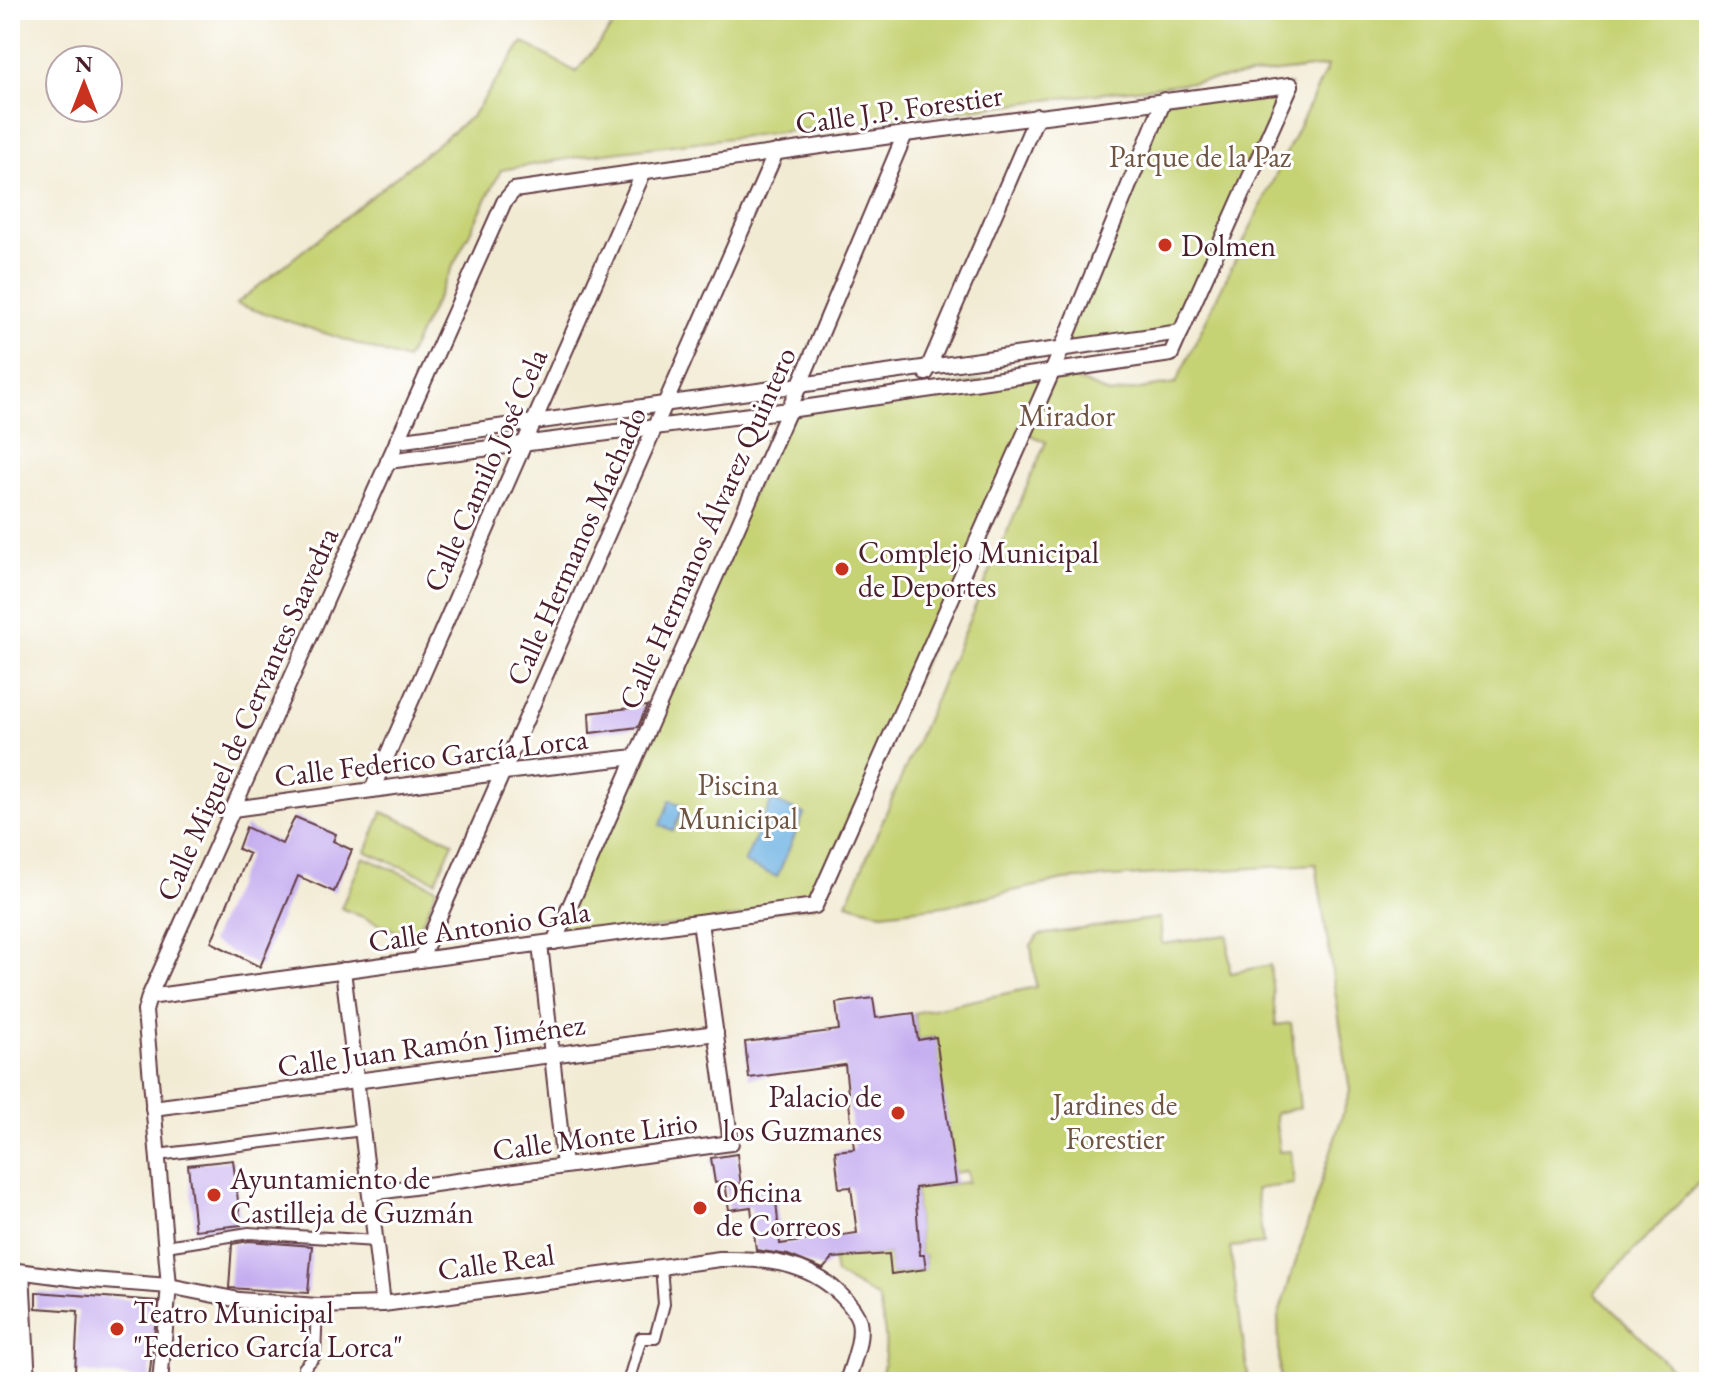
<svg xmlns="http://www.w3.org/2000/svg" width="1719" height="1392" font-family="'EB Garamond',serif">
<rect width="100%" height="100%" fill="#fff"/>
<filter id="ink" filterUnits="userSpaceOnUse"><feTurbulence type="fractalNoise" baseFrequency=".0125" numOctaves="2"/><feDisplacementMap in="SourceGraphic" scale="16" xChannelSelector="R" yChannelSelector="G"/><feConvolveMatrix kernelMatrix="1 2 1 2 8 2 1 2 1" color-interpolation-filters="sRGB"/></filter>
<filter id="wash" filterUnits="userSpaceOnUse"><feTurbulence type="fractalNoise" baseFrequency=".006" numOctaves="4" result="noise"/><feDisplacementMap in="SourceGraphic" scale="32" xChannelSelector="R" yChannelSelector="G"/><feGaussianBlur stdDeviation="1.8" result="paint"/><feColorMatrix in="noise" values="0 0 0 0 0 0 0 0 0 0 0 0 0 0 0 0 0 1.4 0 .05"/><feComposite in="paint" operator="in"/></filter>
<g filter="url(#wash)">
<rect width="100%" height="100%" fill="#f2ebd4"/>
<g fill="#c6d375" stroke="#887950" stroke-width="2">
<path d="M626 10H1709V1172L1594 1292 1685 1382H1280L1278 1317 1350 1091 1316 864 1064 880 944 906 882 913 847 903 1046 442 1026 433 815 906 554 942 789 410 1053 370 1110 394 1176 383 1328 66 597 154 501 170 406 360 236 304 472 116 523 42 576 72Z"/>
<path d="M1291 85 1181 332 1062 349 1164 100Z"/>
<path d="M382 812 453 842 436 881 366 852Z"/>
<path d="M363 857 437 888 415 939 341 908Z"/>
<path d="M1160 918 1162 944 1228 935 1230 973 1270 965 1276 1025 1291 1023 1300 1108 1275 1113 1279 1152 1291 1151 1294 1184 1256 1189 1263 1244 1230 1247 1249 1382H880C889 1348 886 1332 878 1298L836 1274 833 1258 889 1254 892 1274 925 1269V1256L920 1255 915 1188 968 1182 967 1171 954 1173 935 1037 918 1040 914 1013 1036 987 1031 945 1039 935Z"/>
<path d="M10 1270 22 1272 28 1382H10Z"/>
</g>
<g fill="#6cb1e2" stroke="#5b6886" stroke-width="2">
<path d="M670 800 684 806 673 831 660 825Z"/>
<path d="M772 800 804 814 777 877 744 863Z"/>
</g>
<g id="blocks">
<g fill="#c5adef">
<path d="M647 706 638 727 590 733 589 713Z"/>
<path d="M295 817 336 834 333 841 352 850 334 892 298 876 260 967 211 942 249 854 238 849 246 827 282 844Z"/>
<path d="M873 998 876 1018 914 1013 918 1040 936 1037 956 1183 915 1188 920 1255H924L926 1269 891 1274 889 1254 833 1258 823 1269 788 1255 756 1250 751 1207 729 1210 725 1182 715 1183 711 1158 737 1154 742 1194 775 1189 780 1244 857 1233 851 1187 839 1188 835 1151 854 1149 845 1065 749 1078 745 1042 839 1030 836 1003Z"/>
<path d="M233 1160 241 1225 195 1230 188 1165Z"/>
<path d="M249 1241 312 1246 308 1293 229 1288 232 1244Z"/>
<path d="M36 1292 158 1301 149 1379 75 1372 78 1311 36 1308Z"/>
</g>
</g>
</g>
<g filter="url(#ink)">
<use href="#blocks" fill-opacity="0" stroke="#633e44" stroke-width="2"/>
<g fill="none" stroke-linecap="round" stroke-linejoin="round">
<g stroke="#633e44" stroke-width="14">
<g id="pedestrian">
<path d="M157 1155 363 1130"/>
<path d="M166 1246 249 1233 376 1241"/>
<path d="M304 1382V1368L315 1356 317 1306"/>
<path d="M628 1382 641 1338H655L664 1304 661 1266"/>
</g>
</g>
<g stroke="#633e44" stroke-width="18">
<g id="minor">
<path d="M926 373 1037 116"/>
<path d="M397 441 1181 332"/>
<path d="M388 461 789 410 1171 354 1291 85"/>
<path d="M372 790 644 171"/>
<path d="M233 809 504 772 635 757"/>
<path d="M554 942 789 410 905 134"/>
<path d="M540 944 564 1166"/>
<path d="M420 960 776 152"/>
<path d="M343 970 383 1304"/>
<path d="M149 997 815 906 1053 370 1164 100"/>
<path d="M153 1108 716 1033"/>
<path d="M370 1193 731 1143 700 922"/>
<path d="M10 1270 78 1279 169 1286 239 1300 317 1306 383 1304 720 1259C765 1258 808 1262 841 1295 849 1303 856 1311 859 1321 863 1340 852 1364 847 1382"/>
<path d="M22 1272 28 1382"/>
<path d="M160 1382 169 1286 145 1011 149 997 504 202 514 190 905 134 1291 85"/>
</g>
</g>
<use href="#pedestrian" stroke="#fff" stroke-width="10"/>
<use href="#minor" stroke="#fff" stroke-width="14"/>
</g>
</g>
<g fill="#c8321e" stroke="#fff" stroke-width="3">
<circle cx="1165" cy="245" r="8"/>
<circle cx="842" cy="569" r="8"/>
<circle cx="898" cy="1113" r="8"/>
<circle cx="214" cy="1195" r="8"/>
<circle cx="700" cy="1208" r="8"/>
<circle cx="117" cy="1329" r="8"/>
</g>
<g text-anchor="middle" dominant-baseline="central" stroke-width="6" stroke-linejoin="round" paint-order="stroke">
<g font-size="30" fill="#4a1f2b" stroke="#fff">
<text transform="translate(899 109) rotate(-8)">Calle J.P. Forestier</text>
<text transform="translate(485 470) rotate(-66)">Calle Camilo José Cela</text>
<text transform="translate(707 528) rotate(-66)">Calle Hermanos Álvarez Quintero</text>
<text transform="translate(576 546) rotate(-66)">Calle Hermanos Machado</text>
<text transform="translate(247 714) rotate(-66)">Calle Miguel de Cervantes Saavedra</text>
<text transform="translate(431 757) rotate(-7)">Calle Federico García Lorca</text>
<text transform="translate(479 926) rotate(-8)">Calle Antonio Gala</text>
<text transform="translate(431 1045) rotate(-8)">Calle Juan Ramón Jiménez</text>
<text transform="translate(595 1136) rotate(-8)">Calle Monte Lirio</text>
<text transform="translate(496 1262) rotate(-8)">Calle Real</text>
</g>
<g font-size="30" fill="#6f5541" stroke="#fff">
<text x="1200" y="156">Parque de la Paz</text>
<text x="1067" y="415">Mirador</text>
<text x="738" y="784">Piscina<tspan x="738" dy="34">Municipal</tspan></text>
<text x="1115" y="1104">Jardines de<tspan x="1115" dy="34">Forestier</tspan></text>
</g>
<g font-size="30" fill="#4a1f2b" stroke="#fff" text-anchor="start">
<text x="1181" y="245">Dolmen</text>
<text x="858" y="552">Complejo Municipal<tspan x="858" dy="34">de Deportes</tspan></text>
<text x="882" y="1096" text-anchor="end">Palacio de<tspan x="882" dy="34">los Guzmanes</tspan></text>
<text x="230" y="1178">Ayuntamiento de<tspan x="230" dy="34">Castilleja de Guzmán</tspan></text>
<text x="716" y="1191">Oficina<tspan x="716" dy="34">de Correos</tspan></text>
<text x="133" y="1312">Teatro Municipal<tspan x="133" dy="34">"Federico García Lorca"</tspan></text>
</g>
</g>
<rect width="1719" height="1392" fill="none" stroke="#fff" stroke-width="40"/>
<g transform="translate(84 84)"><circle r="38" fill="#ffffff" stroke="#b7a5aa" stroke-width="2"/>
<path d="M0-6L14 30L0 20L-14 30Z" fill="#c8321e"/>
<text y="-12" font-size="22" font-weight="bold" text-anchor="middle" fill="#4a1f2b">N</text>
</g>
</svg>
